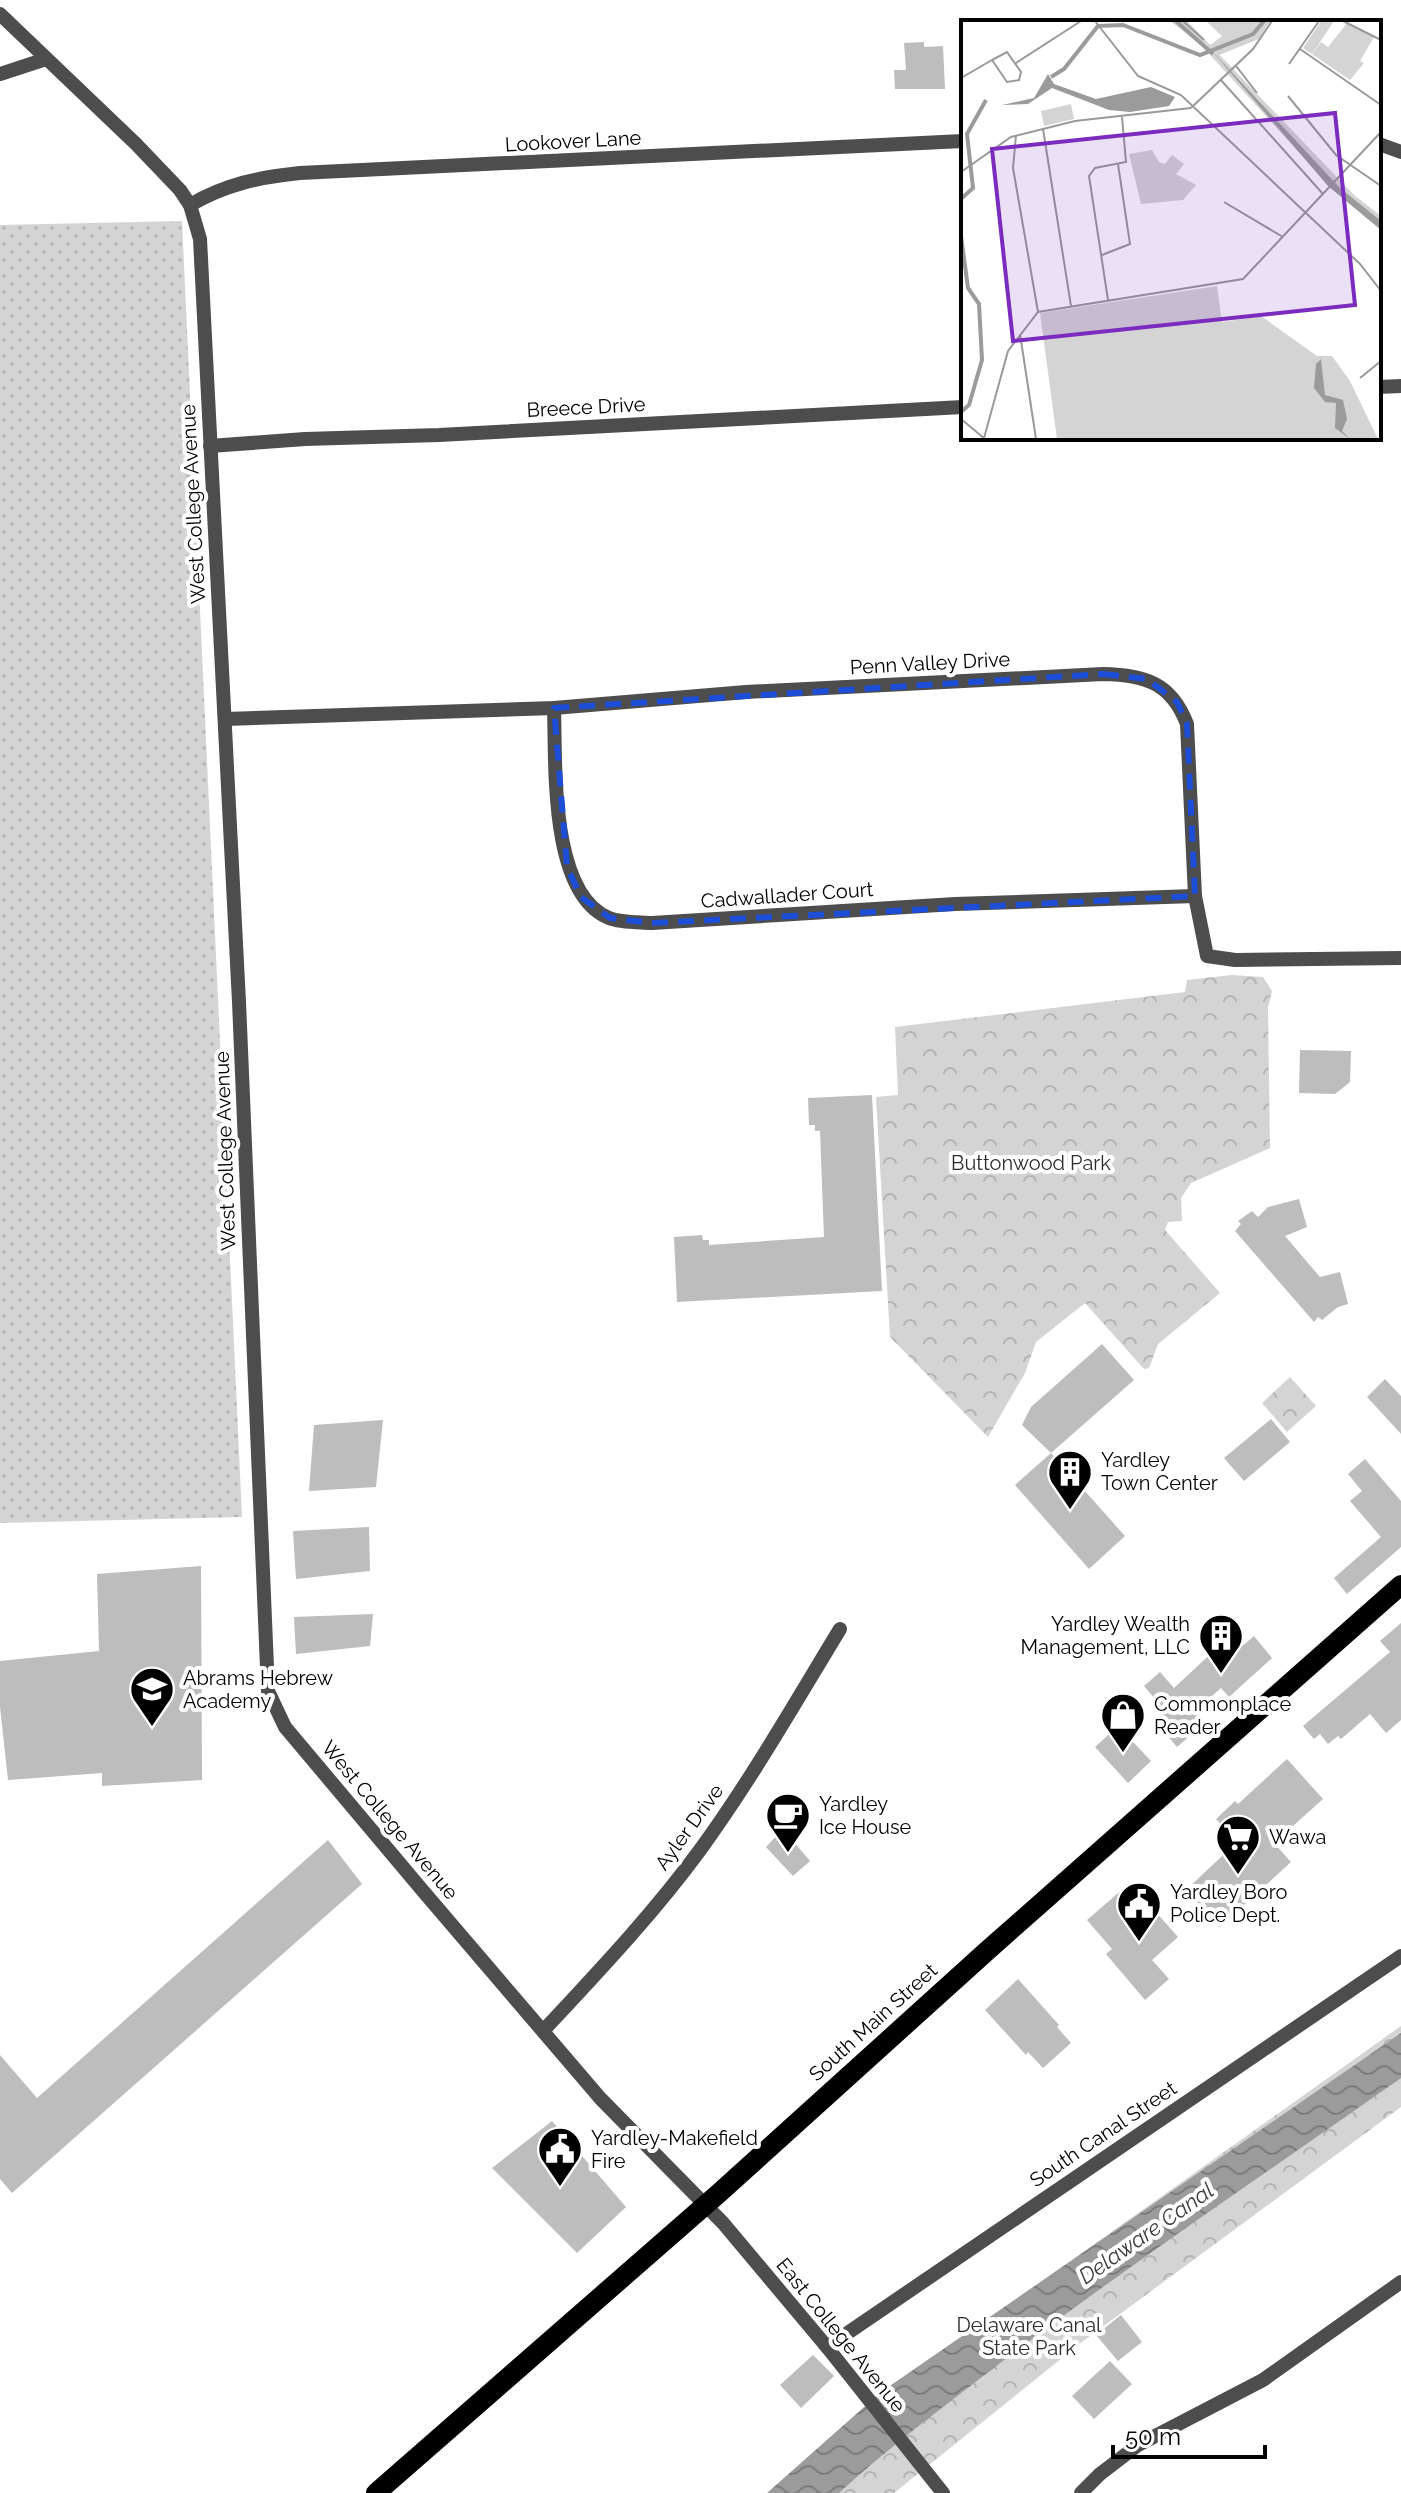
<svg xmlns="http://www.w3.org/2000/svg" width="1401" height="2493" font-family="Raleway,sans-serif">
<defs>
<pattern id="grass-dots" width="8" height="8" patternUnits="userSpaceOnUse" patternTransform="scale(2)"><rect width="8" height="8" fill="#d4d4d4"/><path d="M2 2h.1M6 6h.1" fill="none" stroke="#b4b4b4" stroke-width="1.8" stroke-linecap="round"/></pattern>
<pattern id="park-crowns" width="20" height="18" patternUnits="userSpaceOnUse" patternTransform="scale(2)"><rect width="20" height="18" fill="#d4d4d4"/><path d="M2 6a3 3 0 1 1 6 0M12 15a3 3 0 1 1 6 0" fill="none" stroke="#b4b4b4"/></pattern>
<pattern id="water-waves" width="16" height="10" patternUnits="userSpaceOnUse" patternTransform="scale(2)"><rect width="16" height="10" fill="#9b9b9b"/><path d="M0 5q4-4 8 0t8 0" fill="none" stroke="#7c7c7c"/></pattern>
</defs>
<rect width="100%" height="100%" fill="#fff"/>
<path fill="url(#grass-dots)" d="M182 221 242 1517 0 1523V225Z"/>
<g fill="url(#park-crowns)">
<path d="M1232 975 1263 977 1272 991 1268 1008 1270 1148 1191 1183 1181 1198 1182 1221 1168 1222 1165 1230 1220 1293 1158 1344 1149 1368 1144 1369 1085 1303 1036 1342 1025 1373 988 1437 890 1337 876 1097 898 1095 895 1027 1185 992 1187 980Z"/>
<path d="M1290 1377 1316 1406 1287 1432 1262 1403Z"/>
<path d="M1401 2026V2107L1082 2342 894 2493H796L1006 2307Z"/>
</g>
<path fill="url(#water-waves)" d="M1401 2033V2078C1265 2174 1127 2266 995 2367 942 2408 888 2448 839 2493H767L881 2392Z"/>
<g fill="#bdbdbd">
<path d="M924 42V47L943 46 945 89H895L894 70H906L904 43Z"/>
<path d="M1300 1050 1351 1051 1350 1082 1335 1094 1299 1093Z"/>
<path d="M872 1095 882 1291 677 1302 674 1237 702 1235 703 1240H709V1245L824 1237 820 1131H815V1125H809L808 1098Z"/>
<path d="M1299 1199 1307 1227 1285 1236 1320 1277 1340 1272 1348 1304 1338 1307 1322 1320 1318 1317 1314 1322 1235 1231 1241 1224 1238 1221 1252 1211 1258 1217 1268 1207Z"/>
<path d="M1102 1344 1134 1380 1051 1453 1022 1425 1031 1407Z"/>
<path d="M1385 1379 1401 1396V1434L1367 1397Z"/>
<path d="M1271 1419 1290 1442 1244 1481 1224 1458Z"/>
<path d="M383 1420 376 1487 309 1491 314 1425Z"/>
<path d="M1051 1453 1125 1536 1089 1569 1015 1485Z"/>
<path d="M1365 1459 1401 1501V1547L1347 1594 1334 1578 1381 1537 1350 1501 1362 1491 1348 1474Z"/>
<path d="M369 1527 370 1571 296 1579 293 1531Z"/>
<path d="M201 1566 202 1780 102 1786V1773L8 1780 0 1707V1661L99 1651 97 1574Z"/>
<path d="M373 1614 370 1646 296 1654 294 1617Z"/>
<path d="M1401 1623V1720L1386 1733 1370 1714 1341 1739 1338 1736 1328 1744 1320 1734 1314 1739 1303 1726 1390 1652 1380 1641Z"/>
<path d="M1254 1636 1272 1658 1229 1697 1221 1688 1195 1711 1205 1723 1177 1747 1154 1720 1164 1710 1144 1686 1160 1672 1174 1688 1217 1648 1227 1659Z"/>
<path d="M1118 1726 1151 1761 1128 1783 1095 1747Z"/>
<path d="M1287 1759 1323 1799 1274 1843 1291 1862 1220 1927 1186 1890 1237 1842 1216 1819 1235 1801 1238 1804Z"/>
<path d="M783 1829 810 1861 793 1876 766 1847Z"/>
<path d="M328 1840 362 1884 12 2193 0 2179V2055L37 2098Z"/>
<path d="M1124 1888 1149 1916 1155 1911 1178 1937 1152 1960 1169 1979 1145 2000 1106 1954 1112 1949 1087 1920Z"/>
<path d="M1018 1979 1059 2025 1057 2027 1071 2043 1043 2068 1028 2052 1026 2055 985 2010Z"/>
<path d="M552 2121 626 2207 577 2253 492 2168Z"/>
<path d="M1121 2315 1142 2342 1118 2361 1096 2335Z"/>
<path d="M813 2355 834 2376 801 2408 780 2385Z"/>
<path d="M1110 2361 1132 2384 1094 2419 1072 2396Z"/>
</g>
<g fill="none" stroke-linecap="round" stroke-linejoin="round">
<g stroke="#4d4d4d" stroke-width="14">
<path d="M0 14 136 144 180 190 190 205 200 239 239 1002 268 1691 285 1727 423 1891 600 2098 723 2223 827 2347 943 2493"/>
<path d="M0 74 46 59"/>
<path d="M1379 144 1401 152"/>
<path d="M190 205C226 184 260 177 300 173L963 141"/>
<path d="M1379 387 1401 386"/>
<path d="M210 446 305 439 439 435 963 407"/>
<path d="M554 708C556 763 549 894 609 918 621 923 640 922 652 923L955 904 1195 896"/>
<path d="M225 719 554 708 746 692 1103 674C1144 675 1171 682 1187 724L1195 896 1207 956 1235 960 1401 958"/>
<path d="M544 2030C598 1972 653 1914 700 1850 751 1780 795 1703 840 1629"/>
<path d="M827 2347 1401 1956"/>
<path d="M1081 2493 1100 2474 1138 2445 1263 2380 1401 2282"/>
</g>
<path stroke="#000" stroke-width="20" d="M376 2493 718 2194 988 1950 1401 1585"/>
</g>
<path fill="none" stroke="#1d4ed8" stroke-width="6" stroke-dasharray="16 10" stroke-linejoin="round" d="M1103 674 1147 679 1177 702 1187 724 1195 896 652 923 610 918 581 897 567 867 554 708Z"/>
<defs>
<g id="building-pin" transform="scale(2.3)"><path d="M0 17L-7.5 6A9.5 9.5 0 1 1 7.5 6Z" fill="#000" stroke="#fff"/><path d="M-4-6H4V6H1V3H-1V6H-4ZM-2.5-4.3h1.7v1.8h-1.7ZM.8-4.3h1.7v1.8H.8ZM-2.5-1h1.7V.8h-1.7ZM.8-1h1.7V.8H.8Z" fill="#fff"/></g>
<g id="school-pin" transform="scale(2.3)"><path d="M0 17L-7.5 6A9.5 9.5 0 1 1 7.5 6Z" fill="#000" stroke="#fff"/><path d="M0-5L7-2L0 1L-7-2ZM-4 1L0 2.5L4 1V4Q0 6-4 4Z" fill="#fff"/></g>
<g id="shop-pin" transform="scale(2.3)"><path d="M0 17L-7.5 6A9.5 9.5 0 1 1 7.5 6Z" fill="#000" stroke="#fff"/><path d="M-5-2.5h2.3a2.7 3.5 0 0 1 5.4 0H5L5.5 6h-11ZM-1.5-2.5h3a1.5 2.3 0 0 0-3 0Z" fill="#fff"/></g>
<g id="cafe-pin" transform="scale(2.3)"><path d="M0 17L-7.5 6A9.5 9.5 0 1 1 7.5 6Z" fill="#000" stroke="#fff"/><path d="M-5.5-4.5H6V0H3Q3 3.5 0 3.5H-2.5Q-5.5 3.5-5.5 0ZM3-3.2v2h1.7v-2ZM-6 4.5H4V6H-6Z" fill="#fff"/></g>
<g id="supermarket-pin" transform="scale(2.3)"><path d="M0 17L-7.5 6A9.5 9.5 0 1 1 7.5 6Z" fill="#000" stroke="#fff"/><path d="M-6-5.5h2.5l.6 2H6L4.5 2H-2.5L-4.4-4H-6ZM-1.5 3.2a1.3 1.3 0 1 0 .1 0ZM3 3.2a1.3 1.3 0 1 0 .1 0Z" fill="#fff"/></g>
<g id="civic-pin" transform="scale(2.3)"><path d="M0 17L-7.5 6A9.5 9.5 0 1 1 7.5 6Z" fill="#000" stroke="#fff"/><path d="M-.6-6.5H3V-4.5H.6V-3L4-1V1h2V6H-6V1h2V-1L-.6-3ZM-1.2 2.5V6h2.4V2.5Z" fill="#fff"/></g>
</defs>
<g fill-rule="evenodd">
<use href="#building-pin" x="1070" y="1472"/>
<use href="#building-pin" x="1221" y="1636"/>
<use href="#school-pin" x="152" y="1689"/>
<use href="#shop-pin" x="1123" y="1715"/>
<use href="#cafe-pin" x="788" y="1815"/>
<use href="#supermarket-pin" x="1238" y="1837"/>
<use href="#civic-pin" x="1139" y="1904"/>
<use href="#civic-pin" x="560" y="2149"/>
</g>
<g text-anchor="middle" dominant-baseline="central" stroke-width="8" stroke-linejoin="round" paint-order="stroke">
<g font-size="20" fill="#000" stroke="#fff">
<text transform="translate(573 141) rotate(-3)">Lookover Lane</text>
<text transform="translate(586 407) rotate(-3)">Breece Drive</text>
<text transform="translate(193 504) rotate(-93)">West College Avenue</text>
<text transform="translate(930 663) rotate(-3)">Penn Valley Drive</text>
<text transform="translate(787 895) rotate(-4)">Cadwallader Court</text>
<text transform="translate(225 1151) rotate(-92)">West College Avenue</text>
<text transform="translate(390 1820) rotate(50)">West College Avenue</text>
<text transform="translate(689 1827) rotate(-54)">Ayler Drive</text>
<text transform="translate(873 2022) rotate(-42)">South Main Street</text>
<text transform="translate(1103 2134) rotate(-34)">South Canal Street</text>
<text transform="translate(841 2335) rotate(51)">East College Avenue</text>
</g>
<g font-size="20" fill="#2b2b2b" stroke="#fff">
<text x="1031" y="1163">Buttonwood Park</text>
<text x="1029" y="2325">Delaware Canal<tspan x="1029" dy="23">State Park</tspan></text>
</g>
<g font-size="20" fill="#000" stroke="#fff" text-anchor="start">
<text x="1101" y="1460">Yardley<tspan x="1101" dy="23">Town Center</tspan></text>
<text x="1190" y="1624" text-anchor="end">Yardley Wealth<tspan x="1190" dy="23">Management, LLC</tspan></text>
<text x="183" y="1678">Abrams Hebrew<tspan x="183" dy="23">Academy</tspan></text>
<text x="1154" y="1704">Commonplace<tspan x="1154" dy="23">Reader</tspan></text>
<text x="819" y="1804">Yardley<tspan x="819" dy="23">Ice House</tspan></text>
<text x="1269" y="1837">Wawa</text>
<text x="1170" y="1892">Yardley Boro<tspan x="1170" dy="23">Police Dept.</tspan></text>
<text x="591" y="2138">Yardley-Makefield<tspan x="591" dy="23">Fire</tspan></text>
</g>
<g font-size="22" font-style="italic" fill="#3c3c3c" stroke="#fff">
<text transform="translate(1146 2233) rotate(-35)">Delaware Canal</text>
</g>
</g>
<g transform="translate(961 20)">
<rect width="420" height="420" fill="#fff"/>
<path d="M256 266 261 302 300 296 356 336H371L389 361 417 419H96L79 293Z" fill="#d4d4d4"/>
<path d="M245 1H309L298 19 258 35 249 25 261 16ZM360 1H373L351 34 342 28Z" fill="#d4d4d4"/>
<path d="M110 84 113 99 83 106 80 91Z" fill="#d4d4d4"/>
<path d="M209 1H225L232 7 393 175 420 196V208L354 150 240 25ZM386 3 413 17 399 41 403 43 389 60 351 34 360 22 367 27ZM191 130 198 142 204 144 211 135 223 144 215 154 235 165 222 180 180 184 168 134Z" fill="#d4d4d4"/>
<path d="M250 30 379 168 420 201V210L367 166ZM87 54 93 64 135 79 190 67 214 77 208 86 169 92 148 90 91 68 67 84 41 85 73 78ZM360 339 364 375 382 380 386 399 381 411 389 419 374 408 375 383 364 382 353 368 355 344Z" fill="#9b9b9b"/>
<path fill="none" stroke="#9b9b9b" stroke-width="4" d="M215 1 252 34M90 57 103 49 137 6 162 5 239 35 292 14 303 1M0 179 12 168 6 114 25 80M0 216 7 268 18 284 21 340 8 385 0 392"/>
<path fill="none" stroke="#999" stroke-width="2" d="M134 1 177 56 220 75 399 244 420 271M222 1 243 20M382 1 420 20M339 29 420 85M55 43 120 1M328 44 358 1M275 46 296 73M0 58 31 40 46 62 58 60 60 52 46 32 31 40M259 59 362 174M327 76 375 135 420 166M230 88 292 29 311 1M82 109 110 286M55 115 52 148 77 292M0 152 50 117 114 101 230 88M263 182 322 217M141 235 169 224 157 144M147 280 128 156 134 148 165 142 161 97M59 314 75 419M399 358 420 341M0 399 24 419M23 418 47 331 77 292 282 259 420 112"/>
<path fill="#7b2cbf" fill-opacity="0.15" stroke="#7b2cbf" stroke-width="4" d="M374 93 394 285 52 321 31 129Z"/>
<rect width="420" height="420" fill="none" stroke="#000" stroke-width="4"/>
</g>
<path d="M1113 2445v12h152v-12" fill="none" stroke="#000000" stroke-width="4"/>
<text x="1125" y="2445" font-size="24" fill="#000000" stroke="#ffffff" stroke-width="6" paint-order="stroke">50 m</text>
</svg>
